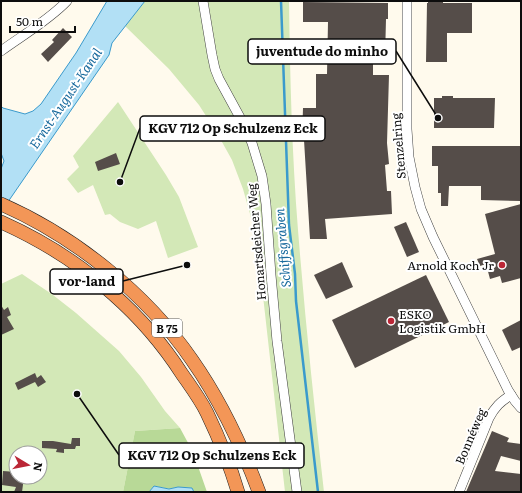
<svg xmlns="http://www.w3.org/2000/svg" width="522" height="493" font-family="Literata,serif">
<rect width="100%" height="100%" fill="#fffaed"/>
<g fill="#d3e8b7" fill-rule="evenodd">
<path d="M145 1H289C290 78 292 154 298 230 305 318 314 405 324 492H285L261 278 254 228 243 189 232 160 217 133 199 105 169 69 125 26Z"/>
<path d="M118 102 166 175 179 197 198 247 168 258 156 221 138 229 120 222 110 214 105 215 93 185 78 193 67 179 79 167 73 156Z"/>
<path d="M22 274 53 295 76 313 119 351 141 377 165 411 180 428 135 431 123 492H1V284ZM16 453H40V477H16Z"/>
</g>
<path fill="#b8d997" d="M180 428 193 452 207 492H194L192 488 178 487 170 489 154 486 149 492H123L135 431Z"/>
<g fill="#b2e0f5" stroke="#3a9acc">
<path d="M107 1H145L112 43 109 55 1 212V169L4 161 1 153V106L3 108 25 114 33 111 41 104 76 53Z"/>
<path d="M154 486 169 489 178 487 192 488 194 492H149Z"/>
</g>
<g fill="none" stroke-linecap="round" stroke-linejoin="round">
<path stroke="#3a9acc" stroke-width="2.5" d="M281 1 289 225 295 274 296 301 318 492"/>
</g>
<g fill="#554d49">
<path d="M428 1H443V3H472V33H447V62H426L427 3H428Z"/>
<path d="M303 2 388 3V19H386L385 58H373V75H389L387 143 389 164 385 165 387 191H391L392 214 325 219 327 239H310L304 140H302L303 108H316V74H327L328 22H303Z"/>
<path d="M63 28 72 37 48 62 41 54 54 42 52 40Z"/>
<path d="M442 96H453V98H495L494 128H434V98H442Z"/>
<path d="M432 146H521V201L481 200V186H449L448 206H441V193H438V166H432Z"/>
<path d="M116 153 120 164 98 171 95 162Z"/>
<path d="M521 204V278L502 283 500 276 490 279 486 264 480 266 477 259 495 254 485 214Z"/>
<path d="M406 222 419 252 407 257 394 227Z"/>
<path d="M342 262 353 287 326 299 314 275Z"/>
<path d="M426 275 449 322 355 368 332 320Z"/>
<path d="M1 305 4 310 8 307 11 315 7 317 14 329 1 335Z"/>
<path d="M521 320V347L512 351 502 330Z"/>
<path d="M35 373 37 378 41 375 46 382 38 387 35 382 18 390 15 383Z"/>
<path d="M492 431 509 438 507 442 521 444V461L501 456 495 471 521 474V492H466Z"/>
<path d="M72 438H80V446H76L75 449H64V453L56 452 57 449 42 448V441H53L71 444Z"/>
<path d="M3 471 16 472V477H24L22 492H14L16 487 2 485Z"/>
</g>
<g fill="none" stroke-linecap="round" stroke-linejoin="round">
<g stroke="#404040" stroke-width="10">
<g id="minor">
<path d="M203 1 212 55 215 69 219 79 243 123 252 143 262 176 266 204 271 275 277 341 297 492"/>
<path d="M407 1V129L409 157 415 187 421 209 433 237 508 390 515 401 521 408"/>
<path d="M1 51C23 35 49 20 67 1"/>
<path d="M459 492 489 418C495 407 500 402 511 395"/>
</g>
</g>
<g stroke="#1e1e1e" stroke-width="14">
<g id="highway">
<path d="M1 204C74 236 146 293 192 360 220 400 242 446 259 492"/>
<path d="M1 222C41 240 80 264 113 294 138 316 164 346 182 374 191 387 200 399 207 413 219 438 230 465 238 492"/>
</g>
</g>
<use href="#minor" stroke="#fff" stroke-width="9"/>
<use href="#highway" stroke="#f39657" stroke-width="13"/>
</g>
<g fill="#bb2636" stroke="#fff" stroke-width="1.5">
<circle cx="502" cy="265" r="4"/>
<circle cx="391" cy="321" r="4"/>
</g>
<g text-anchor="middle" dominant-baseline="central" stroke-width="4" stroke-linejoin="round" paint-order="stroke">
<rect fill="#fff" stroke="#565656" stroke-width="1" x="152" y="319" width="30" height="18" rx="3"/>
<g font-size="11" font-weight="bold" fill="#0d0d0d">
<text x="167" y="328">B 75</text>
</g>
<g font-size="12" fill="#0d0d0d" stroke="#fff">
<text transform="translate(398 146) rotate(-95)">Stenzelring</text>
<text transform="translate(256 242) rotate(-95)">Honartsdeicher Weg</text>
<text transform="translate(470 436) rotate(-67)">Bonnéweg</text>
</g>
<g font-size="12" fill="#0d0d0d" stroke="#fff" text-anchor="end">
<text x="494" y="265">Arnold Koch Jr</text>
<text x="399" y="314" text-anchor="start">ESKO<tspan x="399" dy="14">Logistik GmbH</tspan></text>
</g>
<g font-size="13" font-style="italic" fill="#186a9d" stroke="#fff">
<text transform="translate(65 98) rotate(-56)">Ernst-August-Kanal</text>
<text transform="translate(282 248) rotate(-95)">Schiffsgraben</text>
</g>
</g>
<path fill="none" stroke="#0d0d0d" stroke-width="1.5" d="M438 118L396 51M120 182L140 128M187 265L123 281M77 394L119 455"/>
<g fill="#0d0d0d" stroke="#fff" stroke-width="1.5">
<circle cx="438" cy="118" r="4"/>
<circle cx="120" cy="182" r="4"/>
<circle cx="187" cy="265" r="4"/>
<circle cx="77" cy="394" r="4"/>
</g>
<g fill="#fff" stroke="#0d0d0d" stroke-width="1.5">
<rect x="248" y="39" width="148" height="25" rx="4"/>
<rect x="140" y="116" width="185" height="25" rx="4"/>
<rect x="50" y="269" width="73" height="25" rx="4"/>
<rect x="119" y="443" width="185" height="25" rx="4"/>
</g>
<g font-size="13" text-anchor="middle" font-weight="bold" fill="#0d0d0d">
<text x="322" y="56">juventude do minho</text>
<text x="233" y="133">KGV 712 Op Schulzenz Eck</text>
<text x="87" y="286">vor-land</text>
<text x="212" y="460">KGV 712 Op Schulzens Eck</text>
</g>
<rect width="522" height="493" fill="none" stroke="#0d0d0d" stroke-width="4"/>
<g transform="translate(28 465) rotate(100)"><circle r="19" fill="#ffffff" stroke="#9e9e9e"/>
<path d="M0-3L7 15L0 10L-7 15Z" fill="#bb2636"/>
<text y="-6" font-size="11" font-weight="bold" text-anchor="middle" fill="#0d0d0d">N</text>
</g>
<path d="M10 26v6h65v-6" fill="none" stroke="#0d0d0d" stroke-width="2"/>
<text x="16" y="26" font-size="12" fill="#0d0d0d" stroke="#ffffff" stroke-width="3" paint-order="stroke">50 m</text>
</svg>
